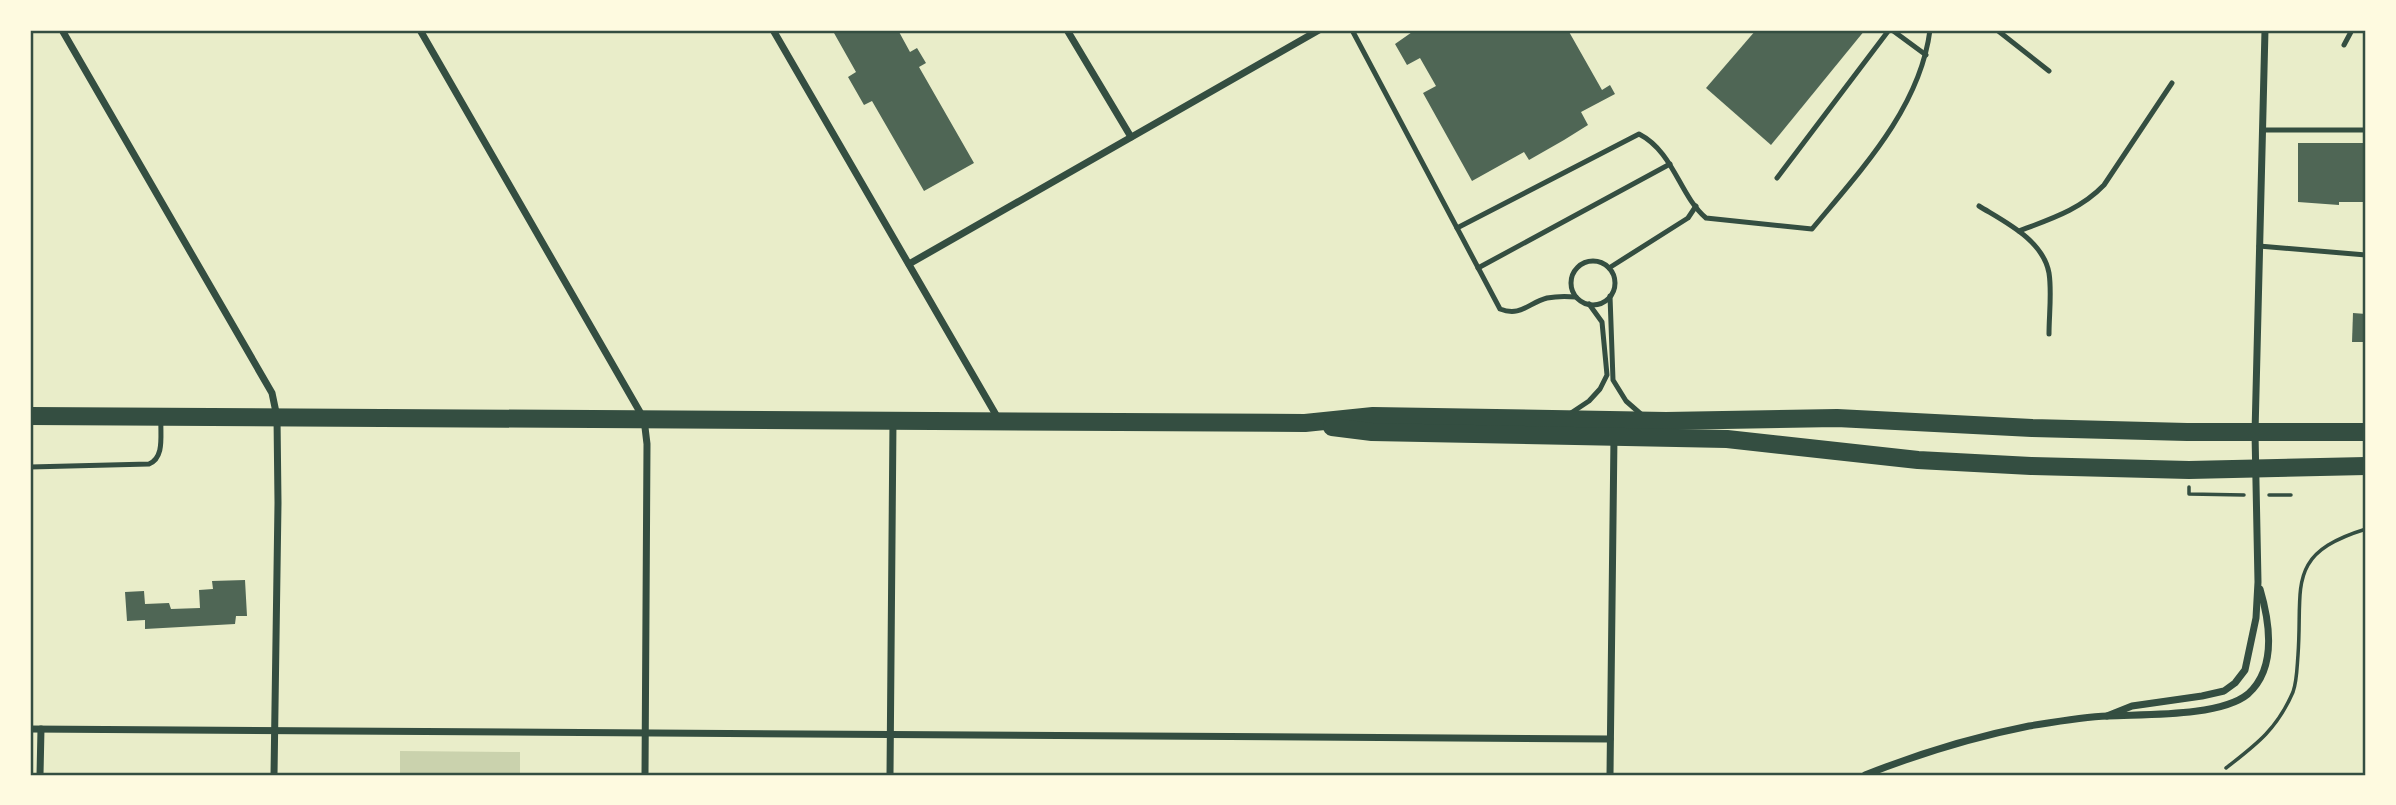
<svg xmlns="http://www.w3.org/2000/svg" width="2396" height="805" font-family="'Exo 2',sans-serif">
<rect width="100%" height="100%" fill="#e9edc9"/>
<path fill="#cad2ad" d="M400 751 520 752V775H400Z"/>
<g fill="#4f6655">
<path d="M840 30H898L910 52 917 48 926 63 919 67 974 163 924 191 872 101 864 105 848 77 856 72 834 33Z"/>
<path d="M1415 30H1568L1602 90 1610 85 1615 94 1581 112 1588 125 1564 140 1529 160 1524 152 1472 181 1423 93 1436 86 1420 58 1407 65 1395 44Z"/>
<path d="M1756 30H1865L1771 145 1706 88Z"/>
<path d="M2298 143H2366V202H2339V205L2298 202Z"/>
<path d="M2353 313 2366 314V342H2352Z"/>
<path d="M245 580 247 616H236L235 624 145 629V620L127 621 125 592 144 591 145 604 169 603 171 609 200 608 199 590 213 589 212 581Z"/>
</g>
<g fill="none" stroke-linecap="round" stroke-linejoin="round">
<g stroke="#344e41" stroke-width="3.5">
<path d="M2189 487V494L2244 495"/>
<path d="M2269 495H2291"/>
<path d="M2226 768C2257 744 2277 729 2293 692 2297 681 2297 667 2298 655 2303 585 2285 554 2366 529"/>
</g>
<g stroke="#344e41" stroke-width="5">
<path d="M1352 30 1500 309C1521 317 1528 303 1547 298 1557 296 1566 296 1576 297"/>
<path d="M1892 30 1926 55"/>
<path d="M1997 30 2049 71"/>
<path d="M2344 45 2352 30"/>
<path d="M2262 130H2366"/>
<path d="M1777 178 1889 30"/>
<path d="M1979 206C2005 222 2043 240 2049 273 2052 292 2049 315 2049 334"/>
<path d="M1457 228 1639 134C1674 152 1679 195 1706 218L1812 229C1861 170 1920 108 1930 30"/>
<path d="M2019 231C2050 219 2080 210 2104 185L2172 83"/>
<path d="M2259 246 2366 255"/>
<circle cx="1593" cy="283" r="22"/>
<path d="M1478 268 1670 164"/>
<path d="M1609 268 1688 218 1696 206"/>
<path d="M1610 296 1613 380 1626 401 1642 415"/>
<path d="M1571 413 1589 401 1600 389 1607 375 1602 322 1589 304"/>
<path d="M30 467 149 464C165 457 160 435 161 420"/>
</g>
<g stroke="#344e41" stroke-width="7">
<path d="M62 30 272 393 277 417 278 503 274 775"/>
<path d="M420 30 644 419 647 444 645 775"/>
<path d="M773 30 999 420"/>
<path d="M1067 30 1131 137"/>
<path d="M909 264 1319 30"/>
<path d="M2107 716 2132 706 2202 696 2224 691 2235 683 2245 670 2256 618 2258 582 2255 433 2265 30"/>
<path d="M30 729 1610 739"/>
<path d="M40 775 41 729"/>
<path d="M890 775 893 421"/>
<path d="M1610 775 1614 436"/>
<path d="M1865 775C1918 754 1973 737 2029 726 2054 722 2082 717 2108 716 2144 714 2220 717 2248 694 2277 668 2270 623 2260 589"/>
</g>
<g stroke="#344e41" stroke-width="18">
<path d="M30 416 1305 423 1373 416 1666 421 1837 418 2032 428 2187 432H2366"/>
<path d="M1332 427 1372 432 1727 439 1918 460 2031 466 2189 470 2366 466"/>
</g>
</g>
<rect width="2396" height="805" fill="none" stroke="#fefae0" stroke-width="63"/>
<rect x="32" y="32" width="2332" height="742" fill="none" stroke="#344e41" stroke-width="2.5"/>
</svg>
